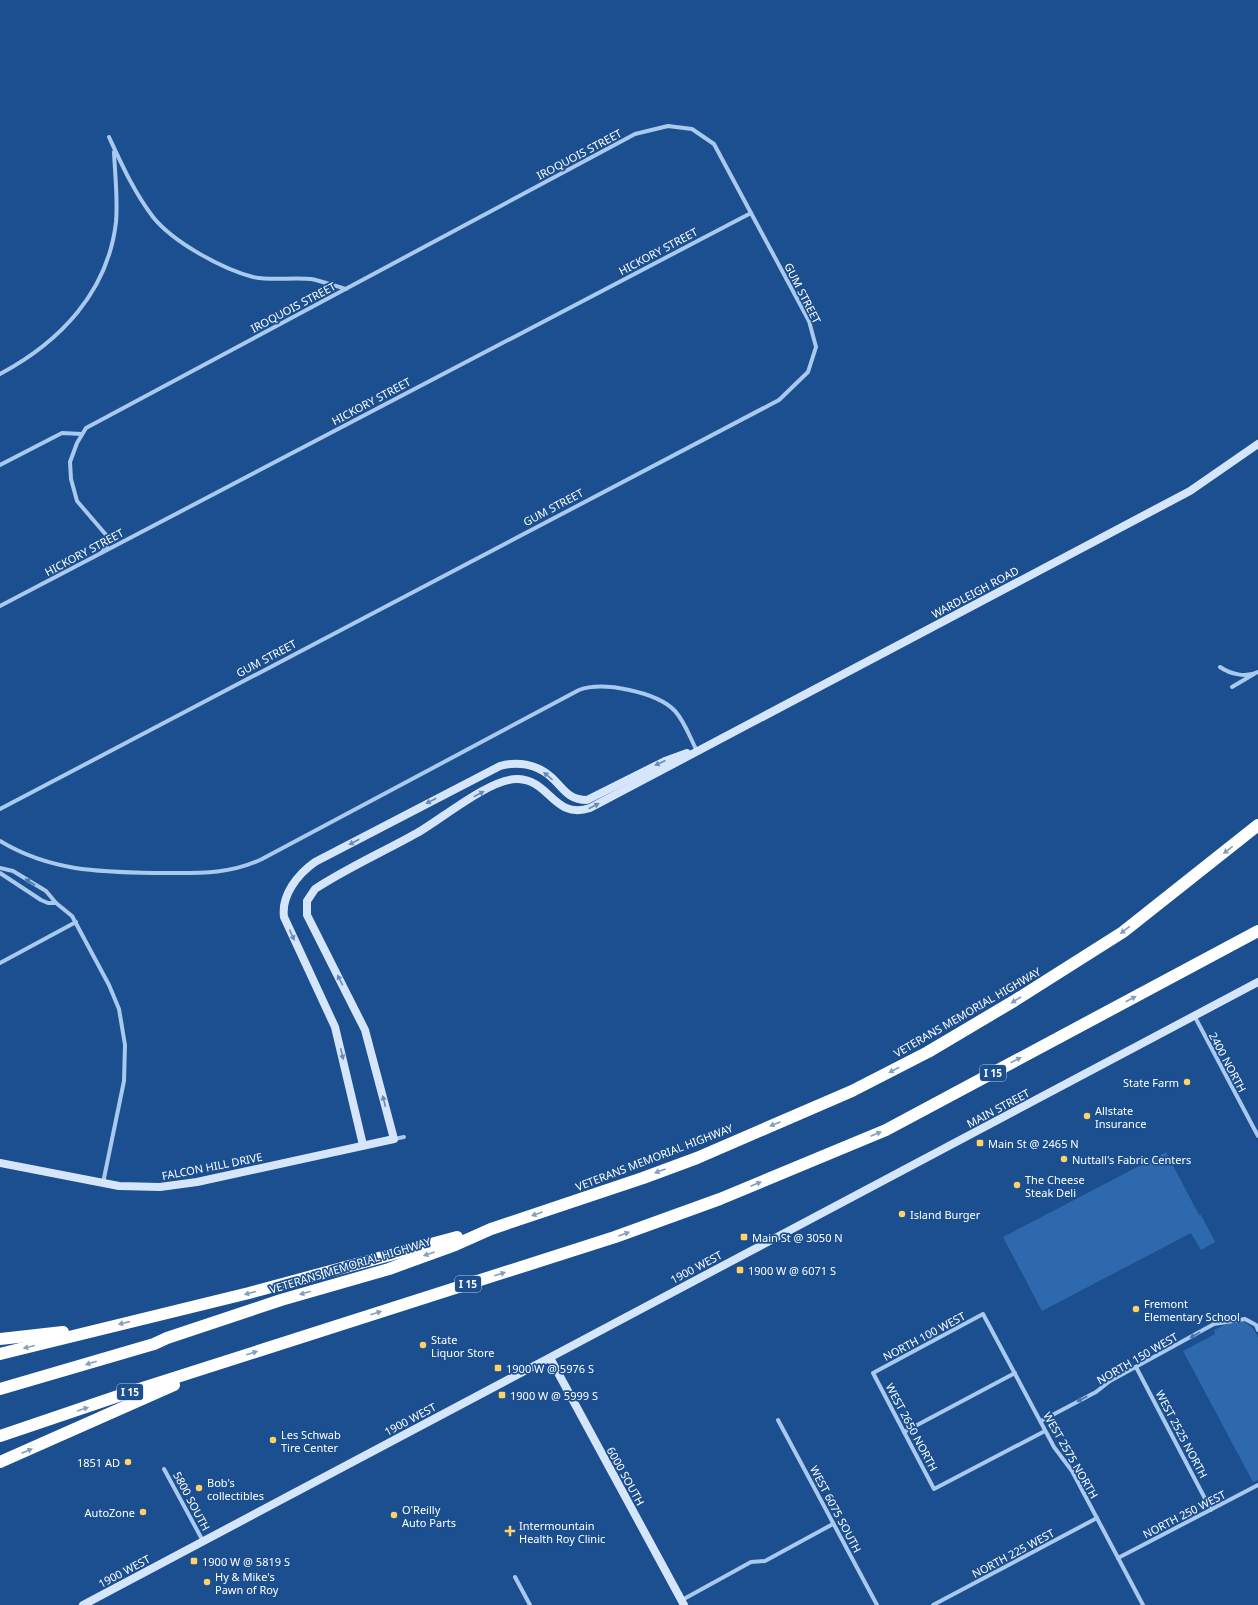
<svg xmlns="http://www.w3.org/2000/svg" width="1258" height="1605" font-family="'Noto Sans',sans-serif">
<rect width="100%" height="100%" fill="#1b4f8f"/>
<g fill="#2e69ad">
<path d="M1166 1152 1199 1215H1201L1215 1242 1201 1250 1191 1233 1042 1311 1003 1237Z"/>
<path d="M1243 1321 1253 1328 1258 1337V1480L1253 1482 1183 1351 1215 1334 1214 1330 1228 1323Z"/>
</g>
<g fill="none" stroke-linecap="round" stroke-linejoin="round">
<g stroke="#a9c9ee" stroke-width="4">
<path d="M109 137C122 165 134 192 153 217 173 242 222 269 253 277 272 281 292 277 311 279 322 281 335 286 346 289"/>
<path d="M0 374C60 342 108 292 116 222 118 199 115 175 114 152"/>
<path d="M0 465 62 433 82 434"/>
<path d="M0 606 751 213"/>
<path d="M1220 667C1230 674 1246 678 1258 672"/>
<path d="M1232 687 1254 674"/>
<path d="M0 809 779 400 808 372 816 347 809 321 714 144 692 129 668 126 635 134 86 428 77 443 70 462 71 479 77 501 107 536V546L101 553"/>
<path d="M0 841C51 872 102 872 160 873 196 873 229 875 262 859L579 690C603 681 657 692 675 711 685 722 690 738 697 751"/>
<path d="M0 868 13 871 46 891 56 903 72 916 109 985 119 1009 125 1045 124 1081 103 1183"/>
<path d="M0 873 41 900 48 903H56"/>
<path d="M0 963 76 922"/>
<path d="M1195 1017 1258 1136"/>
<path d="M394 1139 404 1137"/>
<path d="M1136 1367 1211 1510"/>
<path d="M778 1420 877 1605"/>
<path d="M1041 1421 1096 1392 1110 1381 1214 1324 1245 1319 1256 1325 1258 1330"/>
<path d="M1045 1431 934 1489 873 1373 983 1314 1054 1447 1072 1471 1143 1605"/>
<path d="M904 1432 1015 1373"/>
<path d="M164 1469 203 1541"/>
<path d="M1118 1558 1258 1485"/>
<path d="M515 1577 530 1605"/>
<path d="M682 1600 751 1562 765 1561 833 1524"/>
<path d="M933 1605 1097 1518"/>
</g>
<g stroke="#d6e6fa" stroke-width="8">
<path d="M363 1145 335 1027 284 917C281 895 298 874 315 862L500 766C517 761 536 764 550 776 563 787 567 800 587 800L665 761 687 753"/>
<path d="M0 1163 119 1186 160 1187 197 1182 394 1139 365 1030 307 915V901L315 889C347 868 383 852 417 833 442 819 490 778 518 779 550 780 554 820 590 808L1190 491 1258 444"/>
<path d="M550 1358 684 1605"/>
<path d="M83 1605 1258 982"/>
</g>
<g stroke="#fff" stroke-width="12">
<path d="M0 1339 63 1332"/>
<path d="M0 1354 249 1293 457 1237"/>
<path d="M0 1389 154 1344 167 1338 281 1300 389 1269 455 1245 491 1229 643 1178 697 1158 852 1091 928 1052 1014 1001 1123 932 1258 825"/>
<path d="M0 1436 127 1393 615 1237 720 1199 886 1130 1258 931"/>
<path d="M0 1462 174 1385"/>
</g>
</g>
<defs><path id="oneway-solid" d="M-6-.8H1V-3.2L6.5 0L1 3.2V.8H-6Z"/></defs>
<g fill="#668bba">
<use href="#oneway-solid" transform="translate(660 763) rotate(155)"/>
<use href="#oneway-solid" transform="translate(548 776) rotate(-140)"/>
<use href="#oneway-solid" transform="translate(479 794) rotate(-28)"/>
<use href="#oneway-solid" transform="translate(431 801) rotate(152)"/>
<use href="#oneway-solid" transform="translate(594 806) rotate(-27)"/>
<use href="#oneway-solid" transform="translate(354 842) rotate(152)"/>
<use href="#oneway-solid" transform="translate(292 935) rotate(65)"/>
<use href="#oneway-solid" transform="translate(340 980) rotate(-117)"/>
<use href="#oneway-solid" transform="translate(342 1054) rotate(77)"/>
<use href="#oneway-solid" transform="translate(384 1101) rotate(-104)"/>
</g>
<g fill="#829ec1">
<use href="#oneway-solid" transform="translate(1228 850) rotate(142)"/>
<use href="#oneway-solid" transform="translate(1125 930) rotate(143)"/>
<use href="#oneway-solid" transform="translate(1131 999) rotate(-28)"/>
<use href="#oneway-solid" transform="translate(1016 1000) rotate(148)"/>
<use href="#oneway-solid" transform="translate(1016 1060) rotate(-28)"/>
<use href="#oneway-solid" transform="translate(894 1070) rotate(153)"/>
<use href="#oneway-solid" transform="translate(775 1124) rotate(157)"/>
<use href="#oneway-solid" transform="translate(876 1134) rotate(-23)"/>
<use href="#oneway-solid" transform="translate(660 1171) rotate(160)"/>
<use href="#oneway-solid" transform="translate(756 1184) rotate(-23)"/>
<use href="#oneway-solid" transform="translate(537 1214) rotate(161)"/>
<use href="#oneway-solid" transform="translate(624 1234) rotate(-20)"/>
<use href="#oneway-solid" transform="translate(429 1254) rotate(161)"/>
<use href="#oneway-solid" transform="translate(500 1274) rotate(-18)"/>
<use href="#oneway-solid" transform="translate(250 1293) rotate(165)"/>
<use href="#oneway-solid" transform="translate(305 1293) rotate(164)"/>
<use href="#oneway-solid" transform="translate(376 1313) rotate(-18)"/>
<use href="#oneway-solid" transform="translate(124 1323) rotate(167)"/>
<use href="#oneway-solid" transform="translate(29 1347) rotate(166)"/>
<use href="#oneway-solid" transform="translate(252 1353) rotate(-18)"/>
<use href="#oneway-solid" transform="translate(91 1363) rotate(163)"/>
<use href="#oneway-solid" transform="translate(83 1409) rotate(-19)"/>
<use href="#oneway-solid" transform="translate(27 1451) rotate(-23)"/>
</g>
<g fill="#4674ac">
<use href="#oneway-solid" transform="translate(30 882) rotate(-148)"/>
<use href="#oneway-solid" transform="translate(1195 1335) rotate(151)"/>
<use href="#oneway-solid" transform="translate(1082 1399) rotate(152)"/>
</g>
<g fill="#ffd166" stroke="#1b4f8f" stroke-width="1.5">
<circle cx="1187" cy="1082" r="4"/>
<circle cx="1087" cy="1116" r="4"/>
<rect x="976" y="1139" width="8" height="8" rx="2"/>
<circle cx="1064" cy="1159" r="4"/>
<circle cx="1017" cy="1185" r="4"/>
<circle cx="902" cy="1214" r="4"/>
<rect x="740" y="1233" width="8" height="8" rx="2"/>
<rect x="736" y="1266" width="8" height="8" rx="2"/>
<circle cx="1136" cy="1309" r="4"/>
<circle cx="423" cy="1345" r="4"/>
<rect x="494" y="1364" width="8" height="8" rx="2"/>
<rect x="498" y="1391" width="8" height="8" rx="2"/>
<circle cx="273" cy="1440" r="4"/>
<circle cx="128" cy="1462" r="4"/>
<circle cx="199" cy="1488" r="4"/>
<circle cx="143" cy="1512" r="4"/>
<circle cx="394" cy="1515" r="4"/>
<path d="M508 1525h4v4h4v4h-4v4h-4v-4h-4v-4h4z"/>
<rect x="190" y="1557" width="8" height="8" rx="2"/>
<circle cx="207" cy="1582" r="4"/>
</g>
<g text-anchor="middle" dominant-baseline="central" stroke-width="3.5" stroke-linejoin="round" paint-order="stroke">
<g fill="#1b4f8f" stroke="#bbcadd" stroke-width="1">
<rect x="980" y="1065" width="26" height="16" rx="3"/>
<rect x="455" y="1276" width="26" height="16" rx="3"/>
<rect x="117" y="1384" width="26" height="16" rx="3"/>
</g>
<g font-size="10" font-weight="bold" fill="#fff">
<text x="993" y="1073">I 15</text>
<text x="468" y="1284">I 15</text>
<text x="130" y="1392">I 15</text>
</g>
<g font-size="11" fill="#fff" stroke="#1b4f8f">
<text transform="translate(579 154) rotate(-28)">IROQUOIS STREET</text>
<text transform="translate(658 251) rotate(-28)">HICKORY STREET</text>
<text transform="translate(803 293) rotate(63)">GUM STREET</text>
<text transform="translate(293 307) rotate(-28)">IROQUOIS STREET</text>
<text transform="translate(371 401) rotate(-28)">HICKORY STREET</text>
<text transform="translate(553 507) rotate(-28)">GUM STREET</text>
<text transform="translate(84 552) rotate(-28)">HICKORY STREET</text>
<text transform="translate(975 592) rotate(-28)">WARDLEIGH ROAD</text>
<text transform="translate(266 658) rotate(-28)">GUM STREET</text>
<text transform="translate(967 1012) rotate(-30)">VETERANS MEMORIAL HIGHWAY</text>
<text transform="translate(1228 1062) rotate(62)">2400 NORTH</text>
<text transform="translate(998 1108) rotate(-28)">MAIN STREET</text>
<text transform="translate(654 1157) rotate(-21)">VETERANS MEMORIAL HIGHWAY</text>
<text transform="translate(212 1166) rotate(-11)">FALCON HILL DRIVE</text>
<text transform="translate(350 1265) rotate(-17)">VETERANS MEMORIAL HIGHWAY</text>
<text transform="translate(696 1267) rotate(-28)">1900 WEST</text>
<text transform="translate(924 1336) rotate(-28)">NORTH 100 WEST</text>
<text transform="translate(1137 1358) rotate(-30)">NORTH 150 WEST</text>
<text transform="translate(410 1419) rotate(-28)">1900 WEST</text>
<text transform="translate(912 1427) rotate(62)">WEST 2650 NORTH</text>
<text transform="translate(1182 1434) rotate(62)">WEST 2525 NORTH</text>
<text transform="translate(1071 1455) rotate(60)">WEST 2575 NORTH</text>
<text transform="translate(626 1476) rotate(61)">6000 SOUTH</text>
<text transform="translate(192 1501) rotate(62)">5800 SOUTH</text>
<text transform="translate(836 1509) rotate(62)">WEST 6075 SOUTH</text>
<text transform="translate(1184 1514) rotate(-27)">NORTH 250 WEST</text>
<text transform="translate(1013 1553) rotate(-28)">NORTH 225 WEST</text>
<text transform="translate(124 1571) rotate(-28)">1900 WEST</text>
</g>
<g font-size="11" fill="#fff" stroke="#1b4f8f" text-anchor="start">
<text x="1179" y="1082" text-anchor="end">State Farm</text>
<text x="1095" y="1110">Allstate<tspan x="1095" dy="13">Insurance</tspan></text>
<text x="988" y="1143">Main St @ 2465 N</text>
<text x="1072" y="1159">Nuttall's Fabric Centers</text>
<text x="1025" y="1179">The Cheese<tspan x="1025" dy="13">Steak Deli</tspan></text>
<text x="910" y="1214">Island Burger</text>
<text x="752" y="1237">Main St @ 3050 N</text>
<text x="748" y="1270">1900 W @ 6071 S</text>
<text x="1144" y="1303">Fremont<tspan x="1144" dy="13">Elementary School</tspan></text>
<text x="431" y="1339">State<tspan x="431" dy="13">Liquor Store</tspan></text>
<text x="506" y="1368">1900 W @ 5976 S</text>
<text x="510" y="1395">1900 W @ 5999 S</text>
<text x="281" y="1434">Les Schwab<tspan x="281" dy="13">Tire Center</tspan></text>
<text x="120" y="1462" text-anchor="end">1851 AD</text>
<text x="207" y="1482">Bob's<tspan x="207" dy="13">collectibles</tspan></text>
<text x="402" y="1509">O'Reilly<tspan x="402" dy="13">Auto Parts</tspan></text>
<text x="135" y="1512" text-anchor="end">AutoZone</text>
<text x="519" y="1525">Intermountain<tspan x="519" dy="13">Health Roy Clinic</tspan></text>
<text x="202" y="1561">1900 W @ 5819 S</text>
<text x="215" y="1576">Hy &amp; Mike's<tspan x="215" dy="13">Pawn of Roy</tspan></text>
</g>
</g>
</svg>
